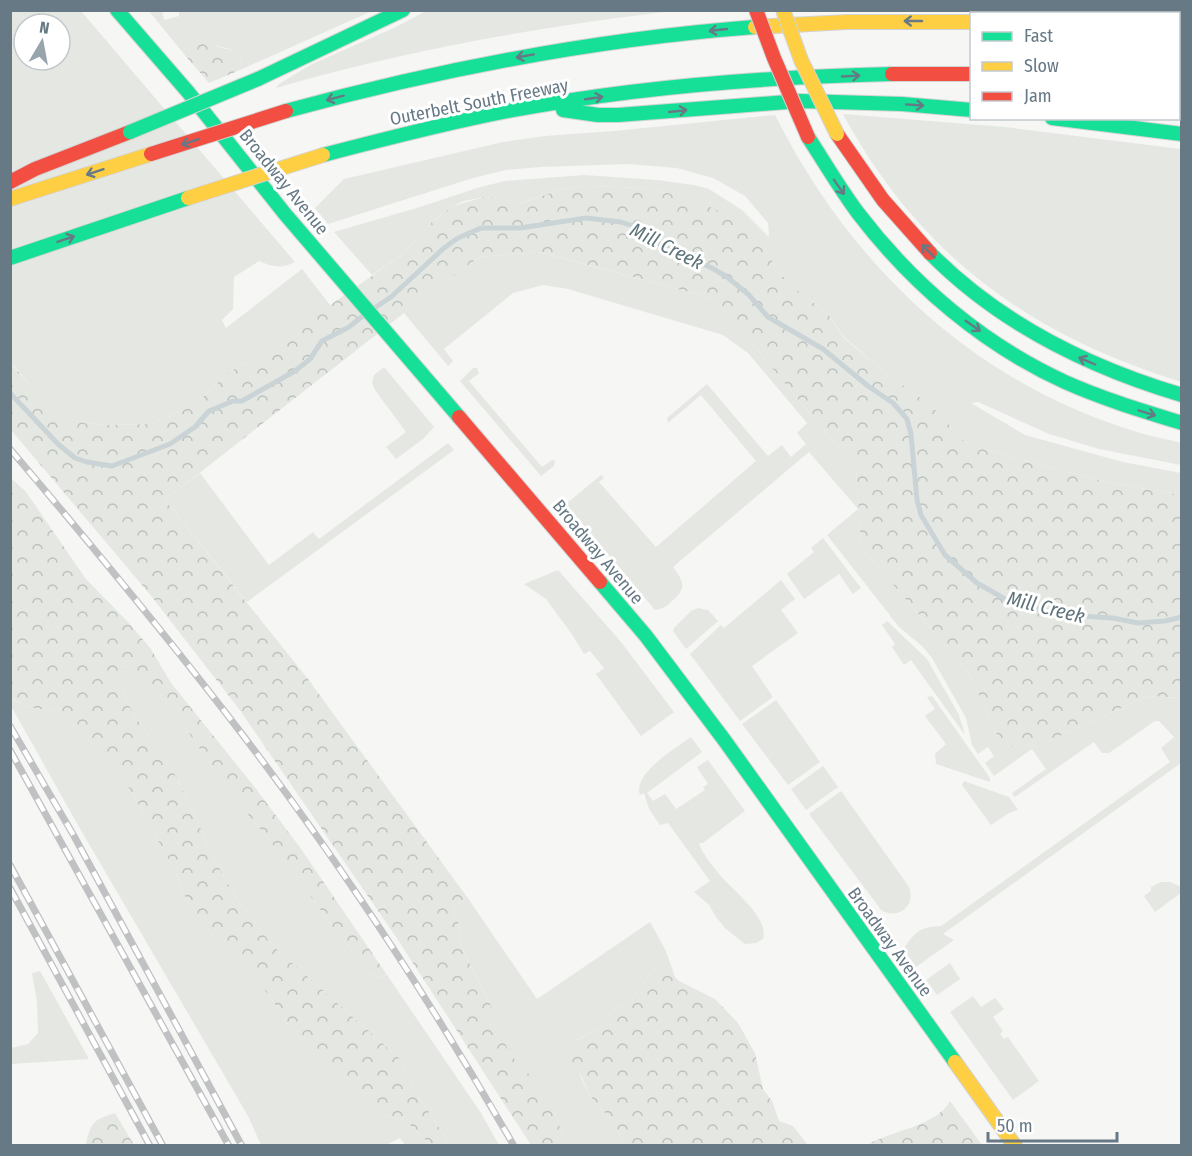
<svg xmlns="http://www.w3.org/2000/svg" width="1192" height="1156" font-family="'Fira Sans Condensed',sans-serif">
<defs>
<pattern id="forest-crowns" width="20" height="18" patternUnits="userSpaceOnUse" patternTransform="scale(1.5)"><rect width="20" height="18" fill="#e5e8e2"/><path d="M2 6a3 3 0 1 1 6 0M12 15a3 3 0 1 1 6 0" fill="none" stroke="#bdc1bd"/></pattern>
</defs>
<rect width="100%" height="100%" fill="#f6f6f5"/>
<g fill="#e5e8e2" fill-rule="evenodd">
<path d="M10 11H81L295 262C281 269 273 267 259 261L234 277 233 309 222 320 226 328 302 269 330 305 278 349 243 364 228 373 201 399 180 412 151 424 104 425 84 423 67 418 36 391 11 363ZM24 24H60V60H24Z"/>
<path d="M149 11H162L164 20 179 16V11H372L240 70C240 66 241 59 239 55 235 45 197 45 187 45L183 53Z"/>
<path d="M426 11H672C538 27 406 50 276 88L279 84 312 64 396 27Z"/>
<path d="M843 114 1005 127 1181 149V382C1030 335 919 255 843 114Z"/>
<path d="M775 115C851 266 974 383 1137 432 1152 437 1167 439 1181 443V465L1099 449 1049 434 978 402 971 403 1025 435 1123 462 1181 473V495L1101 481 975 447 957 437 946 420 929 404 883 371 844 337 828 314 788 283 775 266 765 249 672 194 644 188 588 186 562 189 518 204 500 198 484 197 464 201 453 206 434 220 402 255 372 275 334 232 420 207 477 188 505 181 584 175 657 180 694 185 709 189 742 210 769 237 768 223 745 196 713 178 677 168 627 164 541 167 506 170 473 178 328 224 315 208 344 179 503 142 545 136 614 131Z"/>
<path d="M539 252 715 299 856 469 861 547 968 672 1003 747 1040 745 1148 696 1181 698V763L943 934 954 940 916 967 903 949C916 931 920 927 941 926L1170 762 1161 748 1174 737 1159 721H1155L1109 753H1102L1094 742 1015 797 1012 793 1046 769 1032 749 994 776 985 763 994 756 988 747 978 754 972 745 966 718 932 658 922 646 899 627 827 535 858 509 809 452 673 567C683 581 688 587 672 601 667 606 663 609 655 610L566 504 601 475 604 478 599 482 656 547 756 461 701 395 668 423 667 418 707 384 768 456 782 445 791 457 806 444 797 433 807 423 748 353 723 335 568 289 543 285 513 293 444 349 453 361 448 366 404 313 479 257Z"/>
<path d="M384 367 434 427 423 439 396 459 386 447 406 432 375 390 372 383 374 375Z"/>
<path d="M473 368H477L479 373 469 381 542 467 552 460H555L554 466 541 476 460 381Z"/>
<path d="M448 443 454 450 247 602 165 500 200 473 269 565 313 532 319 539Z"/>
<path d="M823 538 861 588 853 594 839 574 804 599 787 574 814 552 811 548Z"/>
<path d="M558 570 621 642 674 712 641 736 596 674 604 668 590 651 584 654 571 633 546 599 524 584Z"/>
<path d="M781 580 795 599 781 610 798 633 752 666 773 697 740 721 690 654 721 625 724 628Z"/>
<path d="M698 608 708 610 718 621 686 649 673 631 674 628 691 611Z"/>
<path d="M887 621 927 659 959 715 965 735 911 660 904 665 892 647 895 644 882 625Z"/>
<path d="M121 666 132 667 145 677 177 716 229 791 277 850 332 926 370 975 378 977 387 975 481 1113 499 1145H448L446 1138 416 1093 400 1059 273 946 234 895 209 849 195 815 170 765 136 718 126 700 121 686Z"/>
<path d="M932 696 990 778V782L936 764 935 754 946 744 925 716 935 709 927 697Z"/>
<path d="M10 698 27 707 53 711 67 719 114 766 131 791 177 875 184 895 217 941 256 979 273 1001 285 1021 325 1068 348 1086 365 1104 389 1116 406 1121 431 1145H405L400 1138 386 1145H261L248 1116 79 827 11 706Z"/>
<path d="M776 700 820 762 788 785 742 724Z"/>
<path d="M691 737 702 752 647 793 653 801 665 794 676 809 705 790 703 787 708 784 697 767 708 760 745 811 703 843H699C703 855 712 865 720 875 732 890 770 918 763 939L756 943 745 944 741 941 726 929 716 917 709 905 694 892 710 881 668 823 660 825 649 809 644 793 640 795C632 774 676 748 691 737Z"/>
<path d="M823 766 838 787 806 810 791 789Z"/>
<path d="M964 781 1009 797 1018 810 1009 813 991 825 962 785Z"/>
<path d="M841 791 909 887C916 906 899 919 882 911L809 814Z"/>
<path d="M1161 882H1170L1181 887V893L1155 912 1144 896 1151 891V887Z"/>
<path d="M467 897 537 999 650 922 665 949 672 968 662 964 649 975 631 1002 616 1008 598 1030 576 1040 578 1071 589 1095 614 1123 625 1145H567L553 1109 509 1054 491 1006 462 948 459 925 453 908Z"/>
<path d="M950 963 960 979 937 995 926 980Z"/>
<path d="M40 971 89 1059 11 1064V1048L28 1044 38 1033 37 1002 32 973Z"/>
<path d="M973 996 981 1007 995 998 1004 1009 993 1017 1003 1031 1000 1034 1004 1039 1008 1037 1039 1081 1013 1100 950 1012Z"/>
</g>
<g fill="url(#forest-crowns)">
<path d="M196 42 236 51 240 56V70L209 83 183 53 187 45Z"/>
<path d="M588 186 644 188 672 194 715 209 737 223 765 249 775 266 788 283 828 314 844 338 883 371 929 404 946 420 957 437 975 447 1101 481 1181 495V698L1148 696 1040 745 1003 747 968 672 861 547 856 469 715 299 540 252 479 257 404 313 165 500 308 679 467 897 453 908 459 925 462 948 491 1006 509 1053 541 1087 553 1109 567 1145H531L396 937 239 709 148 592 11 430 10 363 36 391 67 418 84 423 104 425 151 424 180 412 201 399 228 373 243 364 278 349 320 312 402 255 434 220 453 206 484 197 500 198 519 204 562 189Z"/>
<path d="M10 477 26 492 86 579 127 621 151 649 171 683 253 785 299 846 387 975 378 977 370 975 332 926 277 850 229 791 177 716 145 677 132 667 121 666V686L126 700 136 718 170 765 195 815 209 849 234 895 273 946 400 1059 416 1093 446 1138 448 1145H431L406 1121 389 1116 365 1104 348 1086 325 1068 285 1021 273 1001 256 979 217 941 184 895 177 875 131 791 114 766 67 719 53 711 27 707 11 698Z"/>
<path d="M662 964 672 968 675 977 679 981 715 999 738 1023 755 1053 763 1089 772 1101 779 1121 793 1126 808 1145H625L614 1123 589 1095 582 1077 573 1065 571 1057 572 1045 577 1040 598 1030 616 1008 631 1002 649 975Z"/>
<path d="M950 1101 982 1145H867C890 1131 937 1126 950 1101Z"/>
<path d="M115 1113 134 1145H87L86 1144C91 1121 94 1120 115 1113Z"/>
</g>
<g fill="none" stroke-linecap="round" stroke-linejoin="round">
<g stroke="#cad4d6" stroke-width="5">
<path d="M373 309 391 297 444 248 458 238 481 228H520L586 218 621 222 639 228 662 246 712 268 727 277 748 294 768 317 823 349 868 386 893 403 907 419 911 434 917 500 921 515 945 555 977 583 1012 603 1064 615 1113 618 1138 623 1165 621 1182 617"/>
<path d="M10 393 58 444 75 458 87 462 112 466 170 444 195 427 209 411 233 401H242L295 371 310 359 322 341 349 327 365 314"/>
</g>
<g stroke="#d2d3d3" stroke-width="16">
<g id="fast">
<path d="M117 10 188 92 285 214 459 417"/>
<path d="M258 79 403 10"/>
<path d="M563 110 598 115H618L800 101 902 104 972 110"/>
<path d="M286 111C440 69 596 39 755 27"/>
<path d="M1052 118 1182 134"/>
<path d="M808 137C825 163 840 189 858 213 913 285 984 345 1065 382 1103 399 1143 411 1182 423"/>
<path d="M323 155C384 139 446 123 508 111 634 87 764 77 892 74"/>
<path d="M930 253C1000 324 1088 367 1182 395"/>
<path d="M10 258 188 198"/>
<path d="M600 582 646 636 725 741 955 1062"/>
</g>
</g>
<g stroke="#d2d3d3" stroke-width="16">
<g id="slow">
<path d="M755 27 847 22H972"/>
<path d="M1178 37H1182"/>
<path d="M1178 88H1182"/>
<path d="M10 199 151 154"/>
<path d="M955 1062 1015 1146"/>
</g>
</g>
<g stroke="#d2d3d3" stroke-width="16">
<g id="jam">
<path d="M892 74H972"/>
<path d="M837 134 883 200 930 253"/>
<path d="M10 182 35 169 130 132"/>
<path d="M459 417 600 582"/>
</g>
</g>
<use href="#fast" stroke="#16e098" stroke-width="14"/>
<use href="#slow" stroke="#ffcf43" stroke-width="14"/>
<use href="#jam" stroke="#f24e42" stroke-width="14"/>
<g stroke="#c0c1c3" stroke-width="7">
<g id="rail">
<path d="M10 449C89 542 167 636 242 734 341 864 432 1003 514 1146"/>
<path d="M10 726 74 836 242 1146"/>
<path d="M10 750 229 1146"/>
<path d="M10 865 163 1146"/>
<path d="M10 888 150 1146"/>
</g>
</g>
<use href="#rail" stroke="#fff" stroke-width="4.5" stroke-dasharray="14" stroke-linecap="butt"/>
<g stroke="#d3d4d4" stroke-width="16" stroke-linecap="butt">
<path id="fast-bridge" d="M130 132 258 79"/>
</g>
<g stroke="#d3d4d4" stroke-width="16" stroke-linecap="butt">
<g id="slow-bridge">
<path d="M783 10 801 60 837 134"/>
<path d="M188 198 323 155"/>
</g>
</g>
<g stroke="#d3d4d4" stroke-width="16" stroke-linecap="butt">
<g id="jam-bridge">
<path d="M756 10 774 58 808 137"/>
<path d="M151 154 286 111"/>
</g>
</g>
<use href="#fast-bridge" stroke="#16e098" stroke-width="14"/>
<use href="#slow-bridge" stroke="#ffcf43" stroke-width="14"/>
<use href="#jam-bridge" stroke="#f24e42" stroke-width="14"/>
</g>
<defs><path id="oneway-shaft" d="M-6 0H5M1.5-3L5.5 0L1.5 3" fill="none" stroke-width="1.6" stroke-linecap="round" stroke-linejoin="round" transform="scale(1.5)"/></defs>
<g stroke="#667985">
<use href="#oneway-shaft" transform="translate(913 21) rotate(-180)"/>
<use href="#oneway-shaft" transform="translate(718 30) rotate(174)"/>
<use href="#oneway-shaft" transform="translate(525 56) rotate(170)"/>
<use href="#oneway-shaft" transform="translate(851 76) rotate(-3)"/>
<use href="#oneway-shaft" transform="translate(335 98) rotate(165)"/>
<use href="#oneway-shaft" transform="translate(594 98) rotate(-8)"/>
<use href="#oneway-shaft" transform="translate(915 105) rotate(4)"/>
<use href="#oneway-shaft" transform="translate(678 111) rotate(-6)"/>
<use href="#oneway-shaft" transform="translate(190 142) rotate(162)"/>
<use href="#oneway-shaft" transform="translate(95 172) rotate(162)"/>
<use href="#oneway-shaft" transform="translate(839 187) rotate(55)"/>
<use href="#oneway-shaft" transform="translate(66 239) rotate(-19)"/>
<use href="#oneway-shaft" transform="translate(928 251) rotate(-135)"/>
<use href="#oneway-shaft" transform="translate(973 326) rotate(35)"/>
<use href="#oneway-shaft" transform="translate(1087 361) rotate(-157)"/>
<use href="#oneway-shaft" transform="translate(1147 413) rotate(17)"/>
</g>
<g text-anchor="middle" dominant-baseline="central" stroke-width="6" stroke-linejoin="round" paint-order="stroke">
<g font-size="18" fill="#667985" stroke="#fff">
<text transform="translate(479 102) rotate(-11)">Outerbelt South Freeway</text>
<text transform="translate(284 182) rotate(51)">Broadway Avenue</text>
<text transform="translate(598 552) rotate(50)">Broadway Avenue</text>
<text transform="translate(890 942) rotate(54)">Broadway Avenue</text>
</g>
<g font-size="20" font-style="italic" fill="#5e747a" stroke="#fff">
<text transform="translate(667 246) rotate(27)">Mill Creek</text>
<text transform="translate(1046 607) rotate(14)">Mill Creek</text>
</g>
</g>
<rect width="1192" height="1156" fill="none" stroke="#667985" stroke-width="24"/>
<rect x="970" y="12" width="210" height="108" fill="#ffffff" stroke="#c2c9ce" stroke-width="1.5"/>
<rect x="982" y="32" width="30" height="9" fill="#16e098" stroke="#c2c9ce" stroke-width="1.5"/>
<text x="1024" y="42" font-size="18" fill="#667985">Fast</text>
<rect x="982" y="62" width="30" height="9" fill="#ffcf43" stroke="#c2c9ce" stroke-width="1.5"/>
<text x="1024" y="72" font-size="18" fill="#667985">Slow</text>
<rect x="982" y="92" width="30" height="9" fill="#f24e42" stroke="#c2c9ce" stroke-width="1.5"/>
<text x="1024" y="102" font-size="18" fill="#667985">Jam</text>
<g transform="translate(42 42) rotate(10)"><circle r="28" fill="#ffffff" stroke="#c2c9ce" stroke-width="1.5"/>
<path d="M0-4.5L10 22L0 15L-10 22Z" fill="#98a5ac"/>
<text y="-9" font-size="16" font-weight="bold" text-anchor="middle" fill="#667985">N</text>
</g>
<path d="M988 1132v9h129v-9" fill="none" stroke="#667985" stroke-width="3"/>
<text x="997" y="1132" font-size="18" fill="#667985" stroke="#ffffff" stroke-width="4.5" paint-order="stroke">50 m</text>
</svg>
